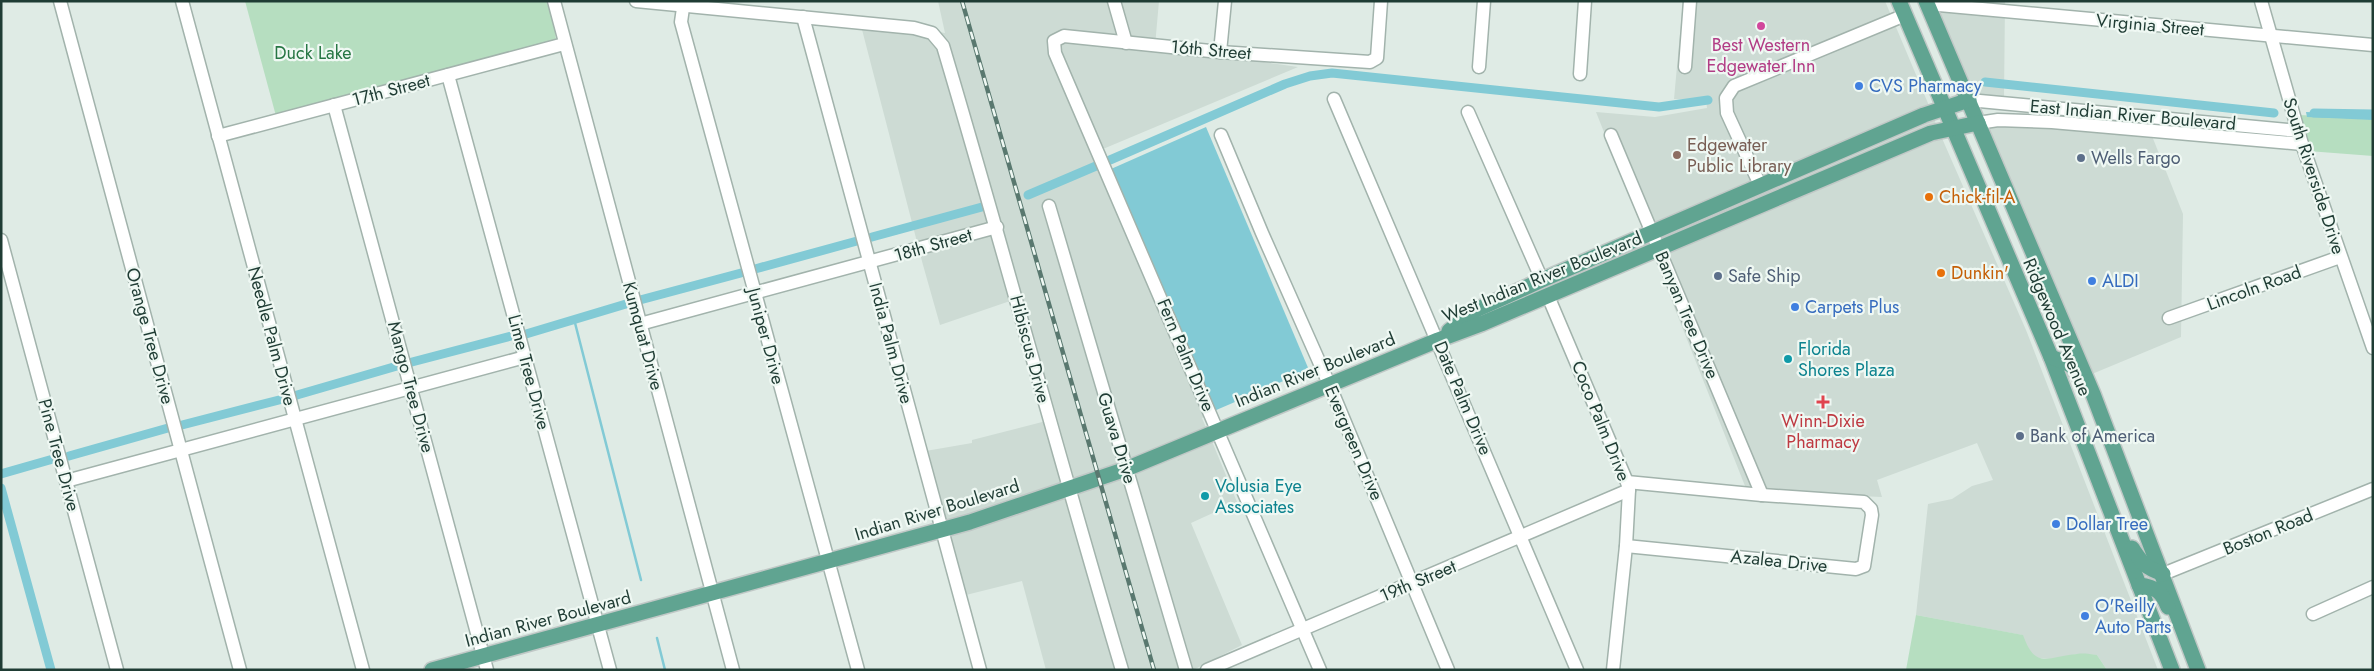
<svg xmlns="http://www.w3.org/2000/svg" width="2374" height="671" font-family="Jost,sans-serif">
<rect width="100%" height="100%" fill="#dfebe5"/>
<g fill="#cddbd4">
<path d="M938 1H1159L1155 46 1298 67 1103 149 1214 411 1202 418 1207 430 1125 464 935 527 914 453 972 443V440L1050 420 1013 300 940 325 923 265 859 18 945 33Z"/>
<path d="M1683 1H1885L1930 108 1643 230 1596 112 1655 117 1707 108 1706 100 1674 99Z"/>
<path d="M1932 1H2005L2004 98 1973 95Z"/>
<path d="M1933 117 1937 126 1650 247 1647 239Z"/>
<path d="M2014 125 2152 136 2183 214 2181 337 2092 374 1987 127Z"/>
<path d="M1941 136 2026 330 2158 670H2107L2097 655 2077 654 2053 659 2036 658 2028 651 2022 635 1916 615 1928 504 1952 499 1972 486 1993 480 1977 443 1877 480 1882 497 1794 493 1745 486 1654 256Z"/>
<path d="M1211 439 1237 502 1191 523 1242 645 1193 670H1046L1022 581 954 598 937 537Z"/>
</g>
<g fill="#b6dec0">
<path d="M245 1H546L554 22 556 40 551 44 276 116Z"/>
<path d="M2298 115 2373 118V156L2308 151Z"/>
<path d="M1916 615 2023 635C2036 671 2048 656 2077 654 2083 653 2090 654 2097 655L2107 670H1906Z"/>
</g>
<g fill="#82cad5">
<path d="M2306 112 2373 115V120L2307 117Z"/>
<path d="M1206 127 1309 370 1214 411 1111 169Z"/>
</g>
<g fill="none" stroke-linecap="round" stroke-linejoin="round">
<g stroke="#82cad5" stroke-width="2.5">
<path d="M574 319 641 580"/>
<path d="M657 638 665 670"/>
</g>
<g stroke="#82cad5" stroke-width="9">
<path d="M1985 82 2274 113"/>
<path d="M2314 113 2373 114"/>
<path d="M1110 160 1285 84 1310 76 1332 73 1659 107 1708 100"/>
<path d="M1028 195 1096 166"/>
<path d="M872 237 982 207"/>
<path d="M755 269 857 241"/>
<path d="M640 300 741 273"/>
<path d="M526 334 626 304"/>
<path d="M412 362 511 336"/>
<path d="M297 395 397 366"/>
<path d="M182 425 283 399"/>
<path d="M69 456 168 428"/>
<path d="M1 474 53 459"/>
<path d="M1 488 51 670"/>
</g>
<g stroke="#a2b3ac" stroke-width="15">
<g id="minor">
<path d="M60 1 240 670"/>
<path d="M182 1 363 670"/>
<path d="M554 1 733 670"/>
<path d="M636 1 914 28 932 33 943 46C1005 254 1060 463 1122 670"/>
<path d="M684 1 681 22 858 670"/>
<path d="M1114 1 1126 43"/>
<path d="M2261 1 2302 144 2373 348"/>
<path d="M1928 4 2373 45"/>
<path d="M803 17 980 670"/>
<path d="M1220 52 1225 1"/>
<path d="M1479 67 1484 1"/>
<path d="M1685 67 1690 1"/>
<path d="M1580 74 1585 1"/>
<path d="M448 75 610 670"/>
<path d="M1334 99 1577 670"/>
<path d="M1969 100 2298 131"/>
<path d="M334 105 487 670"/>
<path d="M1468 112 1542 280"/>
<path d="M1978 123 1998 120 2052 122 2302 144"/>
<path d="M1221 135 1262 233 1329 384 1448 670"/>
<path d="M1611 135 1762 495"/>
<path d="M218 136 564 44"/>
<path d="M1760 185 1727 113 1726 98 1734 86 1905 15"/>
<path d="M1049 206 1186 670"/>
<path d="M1 240 117 670"/>
<path d="M1548 296 1627 482 1629 490 1626 546 1613 670"/>
<path d="M2169 318 2340 257"/>
<path d="M640 324 997 227"/>
<path d="M66 481 525 357"/>
<path d="M1626 546 1856 569 1864 566 1872 515 1871 509 1864 502 1762 495 1627 482"/>
<path d="M2163 574 2373 489"/>
<path d="M2313 614 2373 587"/>
<path d="M1207 670 1629 490"/>
<path d="M1320 670 1055 53 1054 41 1064 36 1220 52 1370 62 1377 58 1381 1"/>
</g>
</g>
<g stroke="#c0c8c6" stroke-width="18">
<g id="major">
<path d="M1899 1 2051 357 2172 670"/>
<path d="M1926 1 2093 394 2198 670"/>
<path d="M1449 331 1476 310 1542 280 1924 115 1969 100"/>
<path d="M2051 357 2071 365 2081 379"/>
<path d="M2132 548C2143 564 2144 567 2163 574"/>
<path d="M2139 585C2156 587 2162 592 2168 607"/>
<path d="M432 670 970 522 1126 469 1438 340 1481 324 1931 133 1978 123"/>
</g>
</g>
<use href="#minor" stroke="#fff" stroke-width="12"/>
<use href="#major" stroke="#60a491" stroke-width="15"/>
<g stroke="#59786f" stroke-width="4.5">
<path id="rail" d="M962 1 1154 670"/>
</g>
<use href="#rail" stroke="#eff8f3" stroke-width="2.5" stroke-dasharray="8" stroke-linecap="butt"/>
</g>
<circle fill="#d1479c" stroke="#eff8f3" stroke-width="2" cx="1761" cy="26" r="5"/>
<g fill="#3f7fe0" stroke="#eff8f3" stroke-width="2">
<circle cx="1859" cy="86" r="5"/>
<circle cx="2092" cy="281" r="5"/>
<circle cx="1795" cy="307" r="5"/>
<circle cx="2056" cy="524" r="5"/>
<circle cx="2085" cy="616" r="5"/>
</g>
<circle fill="#8d6e63" stroke="#eff8f3" stroke-width="2" cx="1677" cy="155" r="5"/>
<g fill="#5c6f8a" stroke="#eff8f3" stroke-width="2">
<circle cx="2081" cy="158" r="5"/>
<circle cx="1718" cy="276" r="5"/>
<circle cx="2020" cy="436" r="5"/>
</g>
<g fill="#e8710a" stroke="#eff8f3" stroke-width="2">
<circle cx="1929" cy="197" r="5"/>
<circle cx="1941" cy="273" r="5"/>
</g>
<g fill="#0f9aa8" stroke="#eff8f3" stroke-width="2">
<circle cx="1788" cy="359" r="5"/>
<circle cx="1205" cy="496" r="5"/>
</g>
<path fill="#e0444e" stroke="#eff8f3" stroke-width="2" d="M1820.5 394.5h5v5h5v5h-5v5h-5v-5h-5v-5h5z"/>
<g text-anchor="middle" dominant-baseline="central" stroke-width="4.5" stroke-linejoin="round" paint-order="stroke">
<g font-size="18" fill="#1f3c34" stroke="#eff8f3">
<text transform="translate(2150 25) rotate(5)">Virginia Street</text>
<text transform="translate(1211 50) rotate(5)">16th Street</text>
<text transform="translate(391 90) rotate(-15)">17th Street</text>
<text transform="translate(2133 115) rotate(5)">East Indian River Boulevard</text>
<text transform="translate(2314 176) rotate(72)">South Riverside Drive</text>
<text transform="translate(933 245) rotate(-16)">18th Street</text>
<text transform="translate(1542 277) rotate(-22)">West Indian River Boulevard</text>
<text transform="translate(2254 288) rotate(-20)">Lincoln Road</text>
<text transform="translate(1687 315) rotate(67)">Banyan Tree Drive</text>
<text transform="translate(2057 327) rotate(67)">Ridgewood Avenue</text>
<text transform="translate(150 336) rotate(75)">Orange Tree Drive</text>
<text transform="translate(272 336) rotate(75)">Needle Palm Drive</text>
<text transform="translate(643 336) rotate(75)">Kumquat Drive</text>
<text transform="translate(766 336) rotate(75)">Juniper Drive</text>
<text transform="translate(891 343) rotate(75)">India Palm Drive</text>
<text transform="translate(1030 349) rotate(75)">Hibiscus Drive</text>
<text transform="translate(1186 355) rotate(67)">Fern Palm Drive</text>
<text transform="translate(1315 370) rotate(-22)">Indian River Boulevard</text>
<text transform="translate(529 372) rotate(75)">Lime Tree Drive</text>
<text transform="translate(411 387) rotate(75)">Mango Tree Drive</text>
<text transform="translate(1463 398) rotate(67)">Date Palm Drive</text>
<text transform="translate(1601 421) rotate(68)">Coco Palm Drive</text>
<text transform="translate(1117 438) rotate(73)">Guava Drive</text>
<text transform="translate(1354 443) rotate(67)">Evergreen Drive</text>
<text transform="translate(59 455) rotate(75)">Pine Tree Drive</text>
<text transform="translate(937 510) rotate(-17)">Indian River Boulevard</text>
<text transform="translate(2268 532) rotate(-22)">Boston Road</text>
<text transform="translate(1779 561) rotate(6)">Azalea Drive</text>
<text transform="translate(1418 581) rotate(-23)">19th Street</text>
<text transform="translate(548 619) rotate(-15)">Indian River Boulevard</text>
</g>
<g font-size="18" fill="#b23c85" stroke="#eff8f3">
<text x="1761" y="45">Best Western<tspan x="1761" dy="21">Edgewater Inn</tspan></text>
</g>
<g font-size="18" fill="#267643" stroke="#eff8f3">
<text x="313" y="53">Duck Lake</text>
</g>
<g font-size="18" fill="#366cbe" stroke="#eff8f3" text-anchor="start">
<text x="1869" y="86">CVS Pharmacy</text>
<text x="2102" y="281">ALDI</text>
<text x="1805" y="307">Carpets Plus</text>
<text x="2066" y="524">Dollar Tree</text>
<text x="2095" y="606">O'Reilly<tspan x="2095" dy="21">Auto Parts</tspan></text>
</g>
<g font-size="18" fill="#785e54" stroke="#eff8f3" text-anchor="start">
<text x="1687" y="145">Edgewater<tspan x="1687" dy="21">Public Library</tspan></text>
</g>
<g font-size="18" fill="#4e5e75" stroke="#eff8f3" text-anchor="start">
<text x="2091" y="158">Wells Fargo</text>
<text x="1728" y="276">Safe Ship</text>
<text x="2030" y="436">Bank of America</text>
</g>
<g font-size="18" fill="#c56008" stroke="#eff8f3" text-anchor="start">
<text x="1939" y="197">Chick-fil-A</text>
<text x="1951" y="273">Dunkin'</text>
</g>
<g font-size="18" fill="#0d838f" stroke="#eff8f3" text-anchor="start">
<text x="1798" y="349">Florida<tspan x="1798" dy="21">Shores Plaza</tspan></text>
<text x="1215" y="486">Volusia Eye<tspan x="1215" dy="21">Associates</tspan></text>
</g>
<g font-size="18" fill="#be3a42" stroke="#eff8f3">
<text x="1823" y="421">Winn-Dixie<tspan x="1823" dy="21">Pharmacy</tspan></text>
</g>
</g>
<rect width="2374" height="671" fill="none" stroke="#1f3c34" stroke-width="5"/>
</svg>
